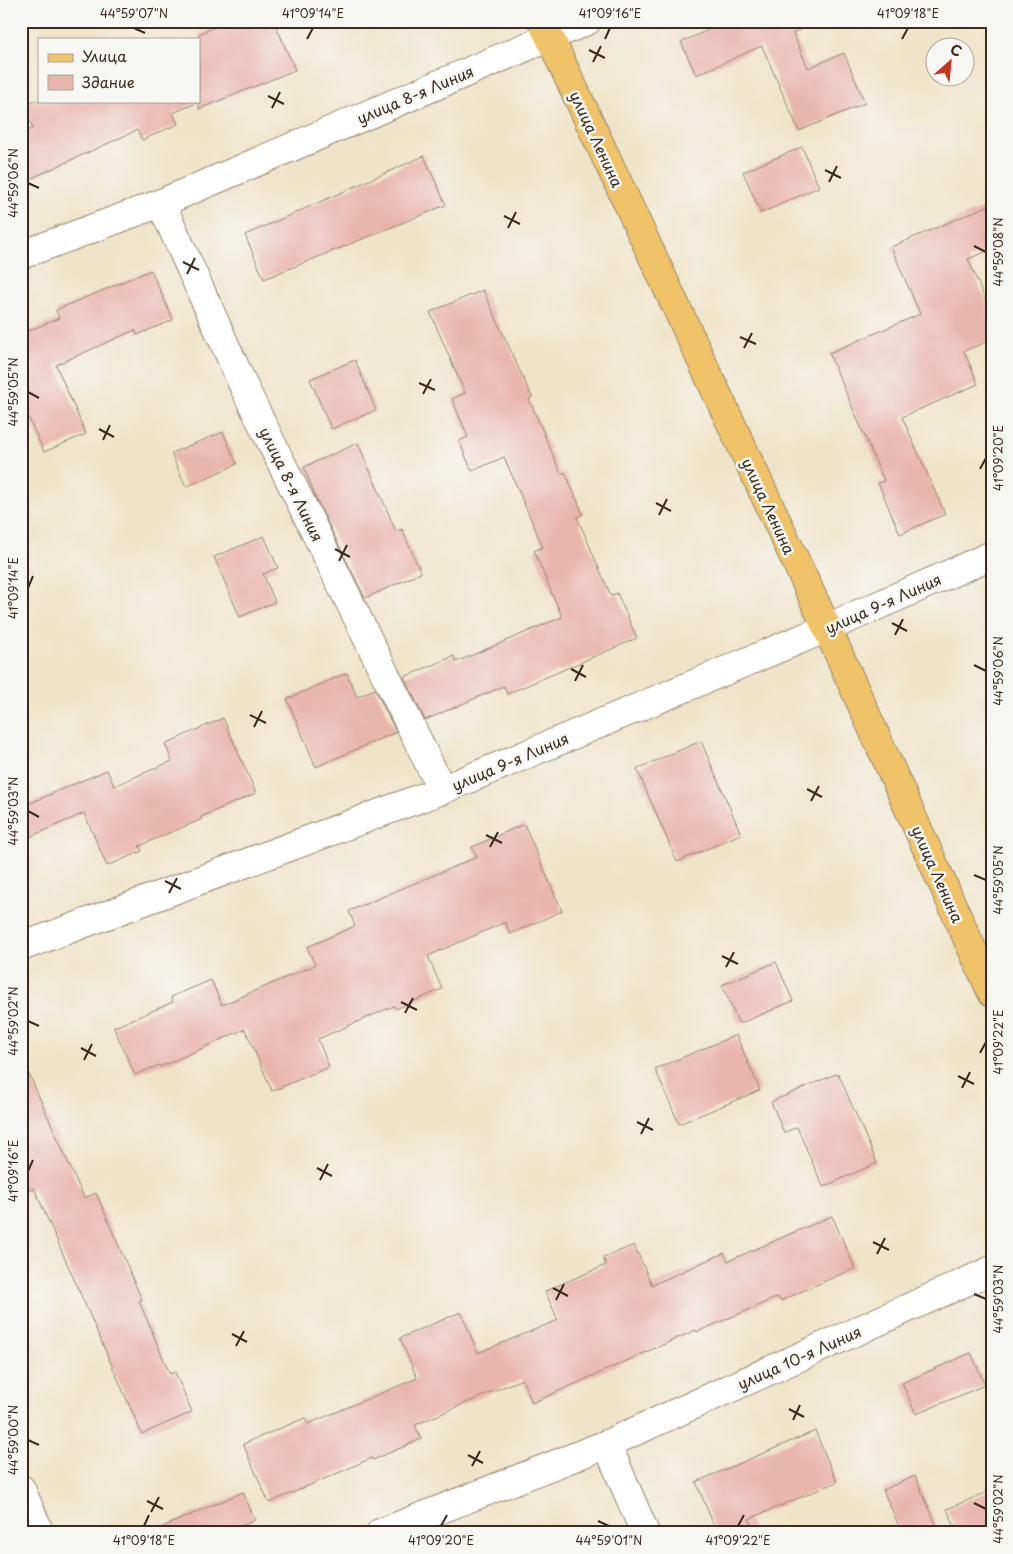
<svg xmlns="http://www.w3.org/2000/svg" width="1013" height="1554" font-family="'Playpen Sans',sans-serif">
<rect width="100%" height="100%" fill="#f6f6f2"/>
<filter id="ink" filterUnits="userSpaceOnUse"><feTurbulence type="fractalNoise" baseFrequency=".02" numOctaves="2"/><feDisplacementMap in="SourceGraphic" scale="10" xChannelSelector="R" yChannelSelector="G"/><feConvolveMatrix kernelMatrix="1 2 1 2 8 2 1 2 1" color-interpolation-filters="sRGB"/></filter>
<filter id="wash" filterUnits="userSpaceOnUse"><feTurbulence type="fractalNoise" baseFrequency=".0096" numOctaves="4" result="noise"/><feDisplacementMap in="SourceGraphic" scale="20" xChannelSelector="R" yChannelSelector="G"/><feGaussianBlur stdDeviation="1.12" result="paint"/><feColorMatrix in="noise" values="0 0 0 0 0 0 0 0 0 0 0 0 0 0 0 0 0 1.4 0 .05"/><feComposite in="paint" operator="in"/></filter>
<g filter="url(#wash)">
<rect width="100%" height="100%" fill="#efe4c8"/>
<g id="blocks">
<g fill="#e9b6ad">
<path d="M227 21H274L295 70 199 109V102L173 113 178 124 142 140 137 130 21 183V134L33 128 21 101H199V34Z"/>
<path d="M729 21H819L793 33 808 68 844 53 865 103 799 131 762 46 696 75 681 42Z"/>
<path d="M802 147 819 187 761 213 743 172Z"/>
<path d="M424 156 446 205 264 279 245 235Z"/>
<path d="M992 204V249L968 259 992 316V340L964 351 978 384 902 417 945 514 900 534 878 483 884 481 829 353 920 314 891 247Z"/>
<path d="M151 270 173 320 137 335 135 330 56 365 86 434 44 452 21 401V334L59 318 56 310Z"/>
<path d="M483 290 532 397 529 399 561 474 565 472 583 514 577 517 611 596 617 593 637 638 507 694 504 686 425 720 404 677 454 656 456 662 562 617 534 551 543 547 504 457 472 471 459 441 468 437 452 399 465 393 430 312Z"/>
<path d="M355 360 376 410 331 429 310 379Z"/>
<path d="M223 432 237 464 186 487 171 453Z"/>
<path d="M358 443 396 531 402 529 421 573 365 598 317 501 304 467Z"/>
<path d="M264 536 278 568 263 574 275 602 240 617 214 557Z"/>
<path d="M347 673 357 697 375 689 396 732 316 767 287 699Z"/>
<path d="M223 718 256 793 201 817 202 819 139 846 142 851 107 866 84 813 21 841V807L107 770 114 786 172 761 165 744Z"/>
<path d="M701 741 741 834 677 862 637 769Z"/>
<path d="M524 824 562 911 510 934 505 922 428 956 442 989 396 1009 394 1006 318 1039 329 1067 272 1091 245 1029 160 1067 159 1065 135 1075 113 1026H117L173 1002 171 997 211 980 222 1005 315 965 307 947 355 926 349 911 477 857 472 847Z"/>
<path d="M776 962 793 1001 739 1024 722 985Z"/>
<path d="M736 1035 760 1090 679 1124 655 1069Z"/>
<path d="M21 1056 84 1198 96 1193 142 1300 139 1301 170 1374 175 1372 192 1412 142 1434 34 1188 21 1194Z"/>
<path d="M838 1073 877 1163 823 1187 797 1127 784 1133 771 1102Z"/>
<path d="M832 1216 855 1268 780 1301 778 1297 697 1332 696 1330 532 1403 522 1379 415 1425 421 1439 373 1460 372 1458 269 1503 243 1444 305 1418 308 1424 417 1378 400 1338 461 1312 478 1353 558 1320 545 1291 606 1265 603 1258 634 1245 652 1285 724 1253 728 1261Z"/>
<path d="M971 1353 985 1385 916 1414 902 1383Z"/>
<path d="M815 1431 837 1482 749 1519 755 1533H717L696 1482Z"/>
<path d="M915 1476 940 1533H902L883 1490Z"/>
<path d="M992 1490V1533H958L947 1509Z"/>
<path d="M243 1492 255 1520 225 1533H149Z"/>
</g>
</g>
</g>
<g filter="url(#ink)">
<use href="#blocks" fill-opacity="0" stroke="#958773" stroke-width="1"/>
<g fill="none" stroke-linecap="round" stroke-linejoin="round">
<g stroke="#958773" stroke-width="30">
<g id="minor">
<path d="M161 203 245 389 442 790"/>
<path d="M21 255 161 203 587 21"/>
<path d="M21 947 442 790 827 628 992 555"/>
<path d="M607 1444 645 1533"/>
<path d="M21 1489 40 1533"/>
<path d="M380 1533 607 1444 992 1270"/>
</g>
</g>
<g stroke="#958773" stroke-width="30">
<path id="major" d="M542 21 827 628 992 993"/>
</g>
<use href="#minor" stroke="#fff" stroke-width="28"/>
<use href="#major" stroke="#f1c369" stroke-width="28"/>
</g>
</g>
<path fill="none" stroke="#3b2a1e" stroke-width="2" d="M134 28 145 33M307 39 313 28M605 39 610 28M902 39 908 28M589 50 605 58M593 62 601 46M268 96 284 104M272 108 280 92M825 170 841 178M829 182 837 166M28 183 39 188M504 216 520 224M508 228 516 212M974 246 986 252M183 262 199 270M187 274 195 258M740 337 756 344M744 348 752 333M419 383 435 390M28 392 39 398M423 394 431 379M99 429 114 437M103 440 110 425M980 469 986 458M656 503 671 511M659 515 667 499M335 549 350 557M339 561 347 545M28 588 33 576M892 623 907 631M895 635 903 619M974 665 986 671M571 669 586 677M575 681 583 665M250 715 266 723M254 727 262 711M807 789 822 797M811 801 819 786M28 811 39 817M486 835 502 843M490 847 498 832M974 875 986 880M165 881 181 889M169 893 177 878M722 956 738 964M726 967 734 952M401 1002 417 1010M405 1013 413 998M28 1021 39 1026M81 1048 96 1056M980 1053 986 1042M84 1060 92 1044M958 1076 974 1084M962 1088 970 1072M637 1122 653 1130M641 1134 649 1118M317 1168 332 1176M28 1171 33 1160M320 1180 328 1164M873 1242 889 1250M877 1254 885 1238M553 1288 568 1296M974 1294 986 1299M556 1300 564 1284M232 1334 247 1342M236 1346 244 1331M789 1409 804 1417M793 1420 800 1405M28 1440 39 1445M468 1455 483 1463M472 1466 480 1451M147 1501 163 1509M974 1503 986 1509M151 1512 159 1497M598 1521 609 1526M144 1526 149 1515M441 1526 447 1515M738 1526 744 1515"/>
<g text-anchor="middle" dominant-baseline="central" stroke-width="5" stroke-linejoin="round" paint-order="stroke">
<g font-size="15" fill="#3b2a1e" stroke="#f6f6f2">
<text transform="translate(415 94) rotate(-23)">улица 8-я Линия</text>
<text transform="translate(597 139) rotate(65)">улица Ленина</text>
<text transform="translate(292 484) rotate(64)">улица 8-я Линия</text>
<text transform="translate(769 506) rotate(65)">улица Ленина</text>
<text transform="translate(883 603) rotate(-24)">улица 9-я Линия</text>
<text transform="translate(510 761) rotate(-23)">улица 9-я Линия</text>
<text transform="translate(938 874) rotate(66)">улица Ленина</text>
<text transform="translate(799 1357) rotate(-24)">улица 10-я Линия</text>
</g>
</g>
<rect width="1013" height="1554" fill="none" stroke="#f6f6f2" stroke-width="55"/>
<rect x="38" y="38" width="162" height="65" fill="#f6f6f2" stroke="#aba49d"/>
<rect x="48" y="54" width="25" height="8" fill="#f1c369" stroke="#aba49d"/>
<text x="82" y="62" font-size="15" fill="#3b2a1e">Улица</text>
<rect x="48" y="75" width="25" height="15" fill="#e9b6ad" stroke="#aba49d"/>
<text x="82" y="88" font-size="15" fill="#3b2a1e">Здание</text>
<g transform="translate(950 62) rotate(27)"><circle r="24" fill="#f6f6f2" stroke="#aba49d"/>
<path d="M0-4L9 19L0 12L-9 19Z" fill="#c8321e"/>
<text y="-8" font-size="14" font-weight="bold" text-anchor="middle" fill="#3b2a1e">С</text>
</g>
<rect x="28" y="28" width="958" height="1498" fill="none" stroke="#3b2a1e" stroke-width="2"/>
<g font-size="12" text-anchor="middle" fill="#3b2a1e">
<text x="134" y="18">44°59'07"N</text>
<text x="313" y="18">41°09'14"E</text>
<text x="610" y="18">41°09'16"E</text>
<text x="908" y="18">41°09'18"E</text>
<text transform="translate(14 183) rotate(-90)" y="4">44°59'06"N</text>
<text transform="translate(999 252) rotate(-90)" y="4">44°59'08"N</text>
<text transform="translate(14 392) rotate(-90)" y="4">44°59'05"N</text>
<text transform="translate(999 458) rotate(-90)" y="4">41°09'20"E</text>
<text transform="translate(14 588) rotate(-90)" y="4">41°09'14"E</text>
<text transform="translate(999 671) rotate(-90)" y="4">44°59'06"N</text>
<text transform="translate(14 811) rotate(-90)" y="4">44°59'03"N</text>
<text transform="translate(999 880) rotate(-90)" y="4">44°59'05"N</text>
<text transform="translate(14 1021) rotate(-90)" y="4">44°59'02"N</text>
<text transform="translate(999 1042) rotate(-90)" y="4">41°09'22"E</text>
<text transform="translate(14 1171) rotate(-90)" y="4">41°09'16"E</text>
<text transform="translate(999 1299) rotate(-90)" y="4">44°59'03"N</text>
<text transform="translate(14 1440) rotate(-90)" y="4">44°59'00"N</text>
<text transform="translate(999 1509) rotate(-90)" y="4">44°59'02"N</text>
<text x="144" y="1545">41°09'18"E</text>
<text x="441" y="1545">41°09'20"E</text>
<text x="609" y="1545">44°59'01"N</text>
<text x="738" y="1545">41°09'22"E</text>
</g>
</svg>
